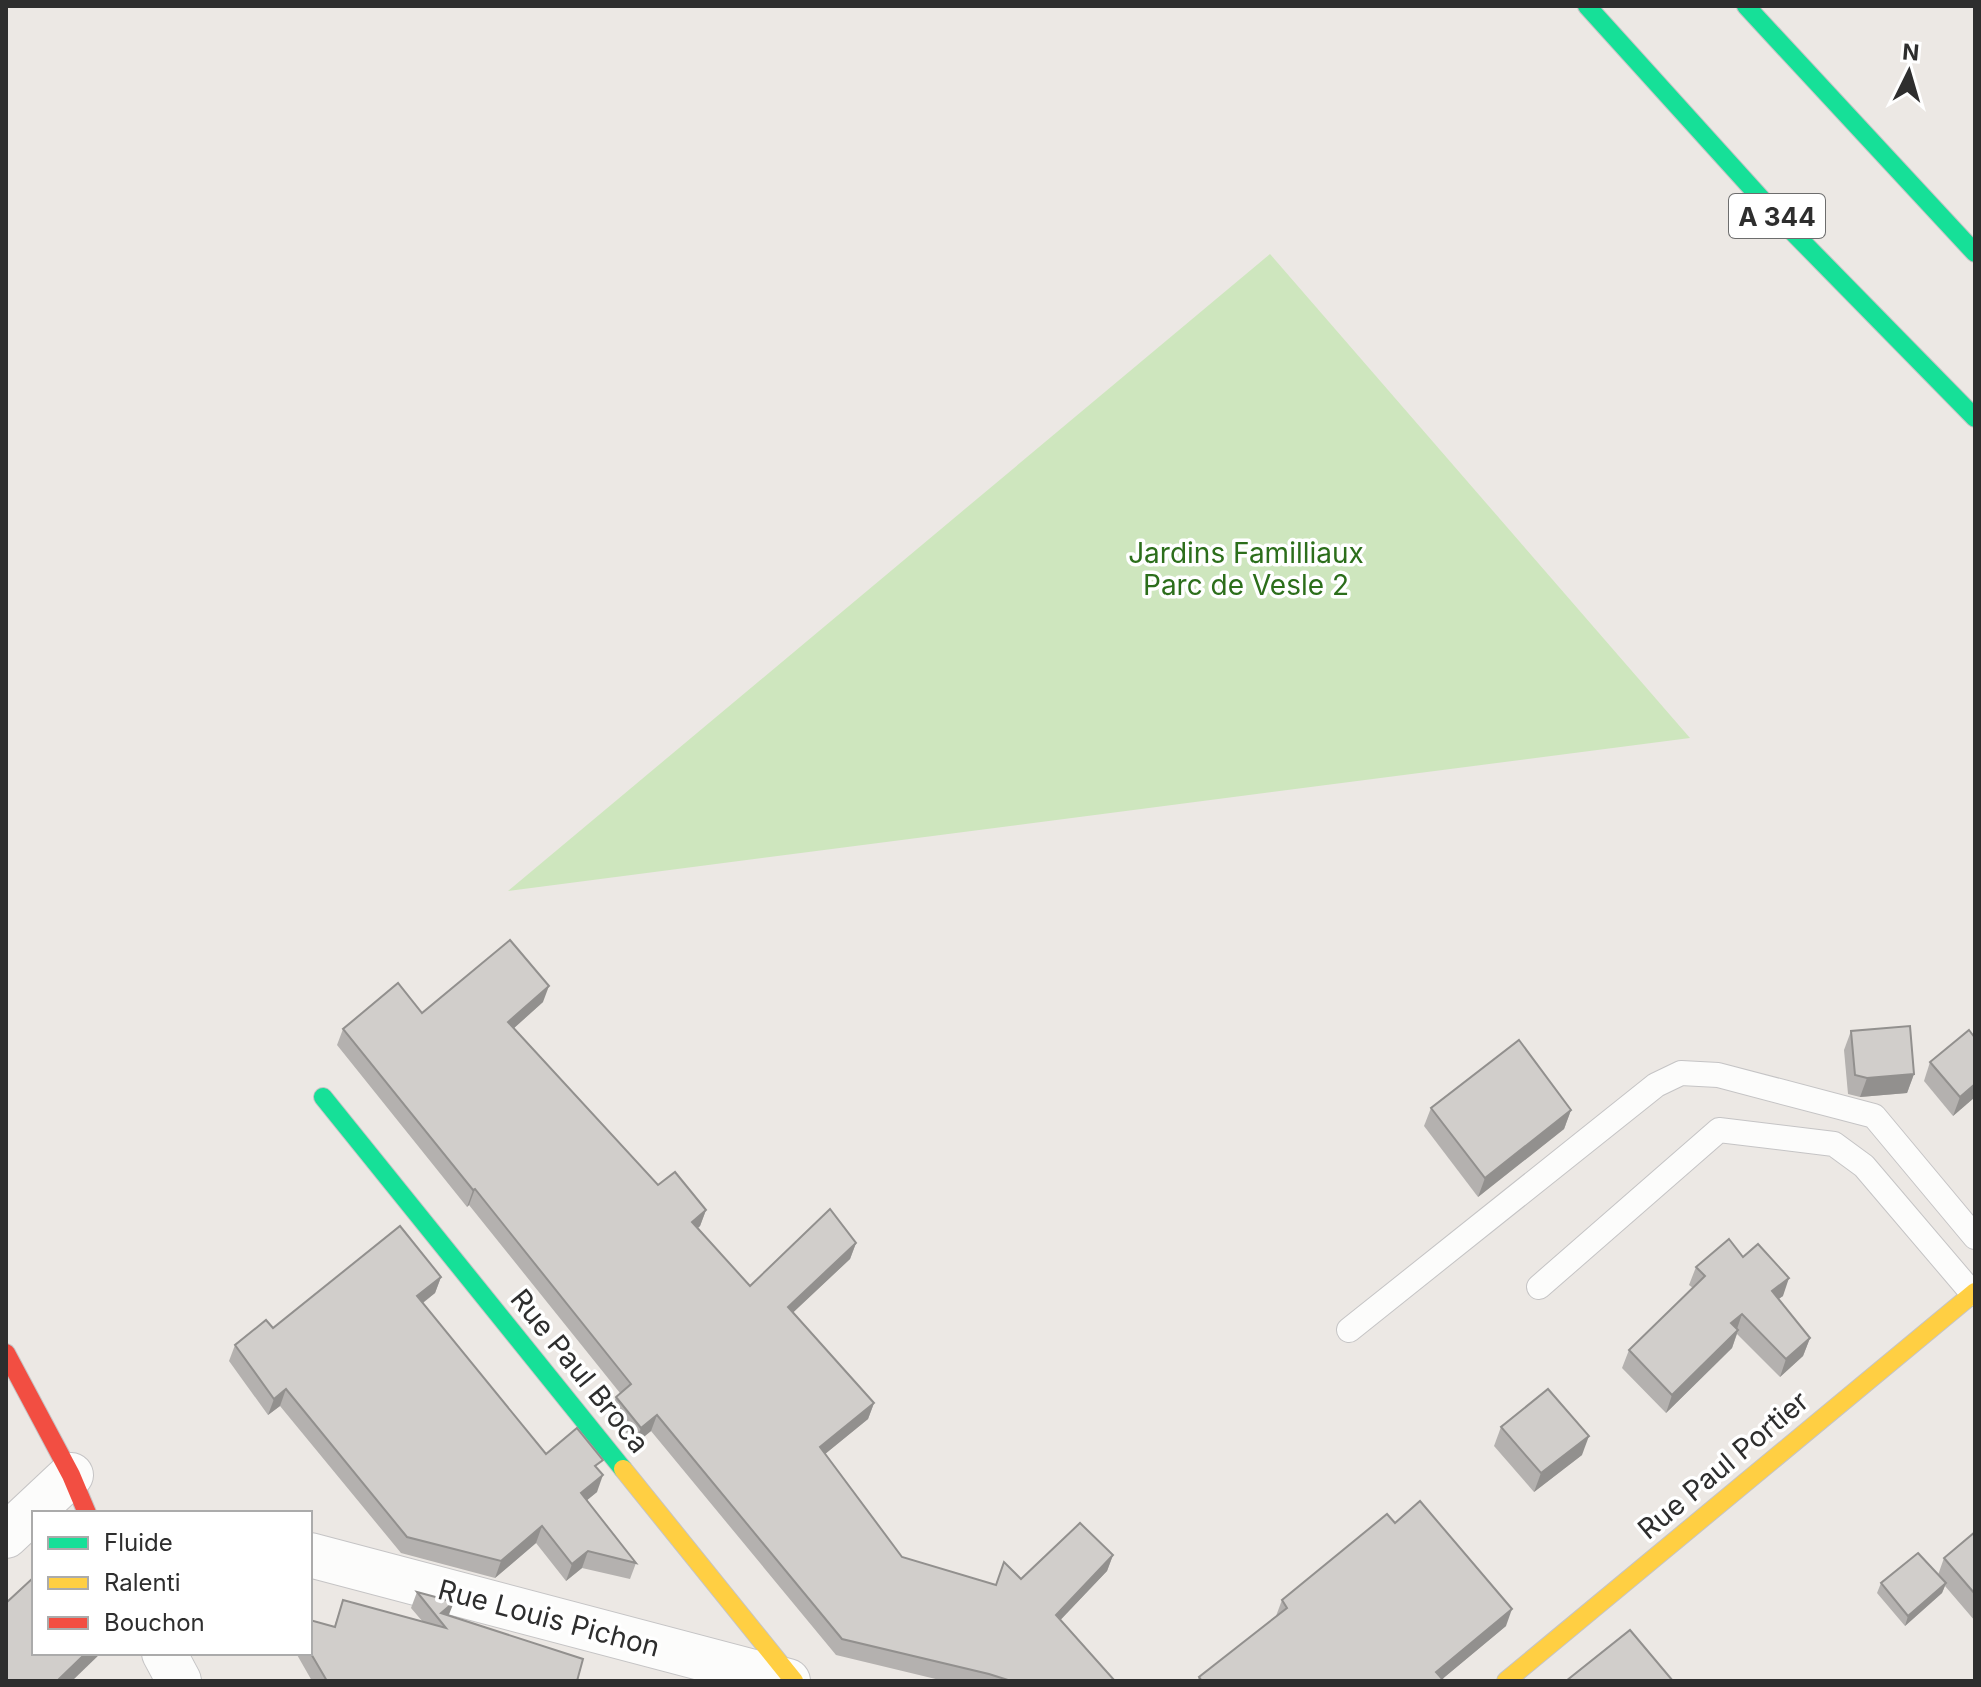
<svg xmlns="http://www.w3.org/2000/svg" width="1981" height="1687" font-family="Inter,sans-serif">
<rect width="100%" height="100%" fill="#ece8e4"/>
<path fill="#cee6be" d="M1270 254 1690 738 508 891Z"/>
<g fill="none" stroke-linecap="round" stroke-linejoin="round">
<g stroke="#c5c4c5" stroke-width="26">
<g id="lane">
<path d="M1539 1287 1719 1130 1834 1144 1864 1166 1973 1294"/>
<path d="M1349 1330 1656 1085 1681 1073 1718 1075 1874 1116 1975 1237"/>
</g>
</g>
<g stroke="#c5c4c5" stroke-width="46">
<g id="street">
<path d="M6 1536 71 1475"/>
<path d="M310 1555 788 1681"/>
<path d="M164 1653 179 1681"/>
</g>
</g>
<g stroke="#c5c4c5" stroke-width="20">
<g id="fast">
<path d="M1587 6 1777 216 1975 418"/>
<path d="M1746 6 1975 253"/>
<path d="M323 1097 623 1469"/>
</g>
</g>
<g stroke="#c5c4c5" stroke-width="20">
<g id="slow">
<path d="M623 1469 794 1681"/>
<path d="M1506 1681 1975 1292"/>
</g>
</g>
<g stroke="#c5c4c5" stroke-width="20">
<path id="jam" d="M6 1353 71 1475 87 1513"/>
</g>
<use href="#lane" stroke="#fcfcfb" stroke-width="24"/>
<use href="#street" stroke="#fcfcfb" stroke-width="44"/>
<use href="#fast" stroke="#16e098" stroke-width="18"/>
<use href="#slow" stroke="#ffcf43" stroke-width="18"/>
<use href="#jam" stroke="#f24e42" stroke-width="18"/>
</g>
<g fill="#b4b1af">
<path d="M543 1002 514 1028 658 1185 706 1210 700 1226 698 1228 750 1286 856 1243 850 1259 793 1312 874 1403 868 1419 825 1454 902 1557 996 1585 1113 1555 1107 1571 1060 1620 1115 1681H944L836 1655 651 1431 635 1444 610 1413 616 1397 620 1393 469 1205 467 1207 337 1045 343 1029 422 1013Z"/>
<path d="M1851 1031 1914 1074 1907 1093 1860 1097 1848 1094 1844 1050Z"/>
<path d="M1930 1062 1975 1097 1953 1116 1924 1081Z"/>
<path d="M1431 1108 1571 1110 1564 1129 1478 1197 1424 1126Z"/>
<path d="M1743 1257 1783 1296 1778 1299 1810 1338 1803 1356 1780 1377 1737 1334 1732 1348 1666 1413 1622 1368 1629 1350 1693 1288 1689 1285 1696 1267Z"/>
<path d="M441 1277 435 1293 423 1303 546 1454 599 1470 597 1492 587 1500 636 1563 630 1579 582 1568 566 1581 536 1543 495 1578 401 1553 280 1406 268 1415 229 1361 235 1345Z"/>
<path d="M1501 1427 1582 1455 1534 1492 1494 1446Z"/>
<path d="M1395 1523 1506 1626 1442 1679 1444 1681H1197L1199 1677 1276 1616 1282 1600Z"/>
<path d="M1975 1532V1621L1945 1586 1942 1593 1905 1626 1877 1593 1881 1583 1938 1575 1944 1558Z"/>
<path d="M417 1592 449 1616 577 1681H312L296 1653H310L334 1627 343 1600 423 1622 411 1608Z"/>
</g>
<g fill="#92908e">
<path d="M549 986 543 1002 503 1038 508 1022Z"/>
<path d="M1914 1074 1907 1093 1860 1097 1867 1078Z"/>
<path d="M1975 1084V1097L1953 1116 1960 1097Z"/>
<path d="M1571 1110 1564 1129 1478 1197 1485 1178Z"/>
<path d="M475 1189 469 1205 467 1207 473 1190Z"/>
<path d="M706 1210 700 1226 686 1238 692 1222Z"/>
<path d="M856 1243 850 1259 782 1323 788 1307Z"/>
<path d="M441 1277 435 1293 411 1312 417 1296Z"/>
<path d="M1789 1278 1783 1296 1765 1309 1772 1291Z"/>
<path d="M1742 1314 1736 1332 1731 1323Z"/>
<path d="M1738 1330 1732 1348 1666 1413 1672 1395Z"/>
<path d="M1810 1338 1803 1356 1780 1377 1786 1359Z"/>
<path d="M286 1389 280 1406 268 1415 274 1399Z"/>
<path d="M874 1403 868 1419 814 1463 820 1447Z"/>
<path d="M657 1415 651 1431 635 1444 641 1428Z"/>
<path d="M1589 1436 1582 1455 1534 1492 1541 1473Z"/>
<path d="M603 1475 597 1492 575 1510 581 1493Z"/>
<path d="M542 1526 536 1543 495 1578 501 1561Z"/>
<path d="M588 1551 582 1568 566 1581 572 1564Z"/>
<path d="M1113 1555 1107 1571 1050 1631 1056 1615Z"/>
<path d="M1946 1583 1942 1593 1905 1626 1908 1616Z"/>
<path d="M454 1602 448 1617 441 1613Z"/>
<path d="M1512 1609 1506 1626 1440 1681 1436 1672Z"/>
<path d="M86 1653H101L72 1681H57Z"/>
</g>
<g fill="#d1cecb" stroke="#92908e" stroke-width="2">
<path d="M510 940 549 986 508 1022 658 1185 675 1172 706 1210 692 1222 750 1286 830 1209 856 1243 788 1307 874 1403 820 1447 902 1557 996 1585 1004 1562 1021 1579 1080 1523 1113 1555 1056 1615 1115 1681H1011L989 1674 842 1639 657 1415 641 1428 616 1397 631 1384 475 1189 473 1190 343 1029 398 983 422 1013Z"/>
<path d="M1910 1026 1914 1074 1867 1078 1855 1075 1851 1031Z"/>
<path d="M1969 1030 1975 1038V1084L1960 1097 1930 1062Z"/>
<path d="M1519 1040 1571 1110 1485 1178 1431 1108Z"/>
<path d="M400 1226 441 1277 417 1296 546 1454 577 1428 603 1460 595 1466 603 1475 581 1493 636 1563 588 1551 572 1564 542 1526 501 1561 407 1537 286 1389 274 1399 235 1345 266 1320 273 1328Z"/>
<path d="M1729 1239 1743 1257 1758 1244 1789 1278 1772 1291 1810 1338 1786 1359 1742 1314 1731 1323 1738 1330 1672 1395 1629 1350 1705 1276 1696 1267Z"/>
<path d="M1548 1389 1589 1436 1541 1473 1501 1427Z"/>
<path d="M1420 1501 1512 1609 1436 1672 1444 1681H1202L1199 1677 1287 1608 1282 1600 1387 1514 1395 1523Z"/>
<path d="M1975 1532V1594L1944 1558Z"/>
<path d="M1918 1553 1946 1583 1908 1616 1881 1583Z"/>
<path d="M34 1577V1653H86L57 1681H6V1603Z"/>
<path d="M417 1592 454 1602 441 1613 583 1659 577 1681H327L310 1652V1620L335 1627 343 1600 446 1628Z"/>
<path d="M1630 1630 1673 1681H1566Z"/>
</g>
<g text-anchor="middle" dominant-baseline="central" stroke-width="7" stroke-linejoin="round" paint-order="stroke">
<rect fill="#fff" stroke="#6d6d6d" stroke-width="2" x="1729" y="194" width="96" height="44" rx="6"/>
<g font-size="26" font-weight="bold" fill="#2e2e2e">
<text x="1777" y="216">A 344</text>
</g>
<g font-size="28" fill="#2c6e1b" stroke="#fff">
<text x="1246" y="553">Jardins Familliaux<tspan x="1246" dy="32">Parc de Vesle 2</tspan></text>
</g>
<g font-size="28" fill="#2e2e2e" stroke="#fff">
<text transform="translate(580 1371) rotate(51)">Rue Paul Broca</text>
<text transform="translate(1723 1465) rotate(-40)">Rue Paul Portier</text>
<text transform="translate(549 1618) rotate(15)">Rue Louis Pichon</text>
</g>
</g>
<rect width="1981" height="1687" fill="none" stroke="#2e2e2e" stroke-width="16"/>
<rect x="32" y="1511" width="280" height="144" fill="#ffffff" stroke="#ababab" stroke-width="2"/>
<rect x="48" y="1537" width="40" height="12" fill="#16e098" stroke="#ababab" stroke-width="2"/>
<text x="104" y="1551" font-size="24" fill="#2e2e2e">Fluide</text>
<rect x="48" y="1577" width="40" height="12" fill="#ffcf43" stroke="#ababab" stroke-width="2"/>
<text x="104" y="1591" font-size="24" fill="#2e2e2e">Ralenti</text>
<rect x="48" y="1617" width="40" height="12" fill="#f24e42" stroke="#ababab" stroke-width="2"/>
<text x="104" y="1631" font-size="24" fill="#2e2e2e">Bouchon</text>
<g transform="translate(1909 72) rotate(5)" stroke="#ffffff" stroke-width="6" paint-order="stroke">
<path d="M0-6L14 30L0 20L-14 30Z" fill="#2e2e2e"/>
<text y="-12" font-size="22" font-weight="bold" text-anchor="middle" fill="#2e2e2e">N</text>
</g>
</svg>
